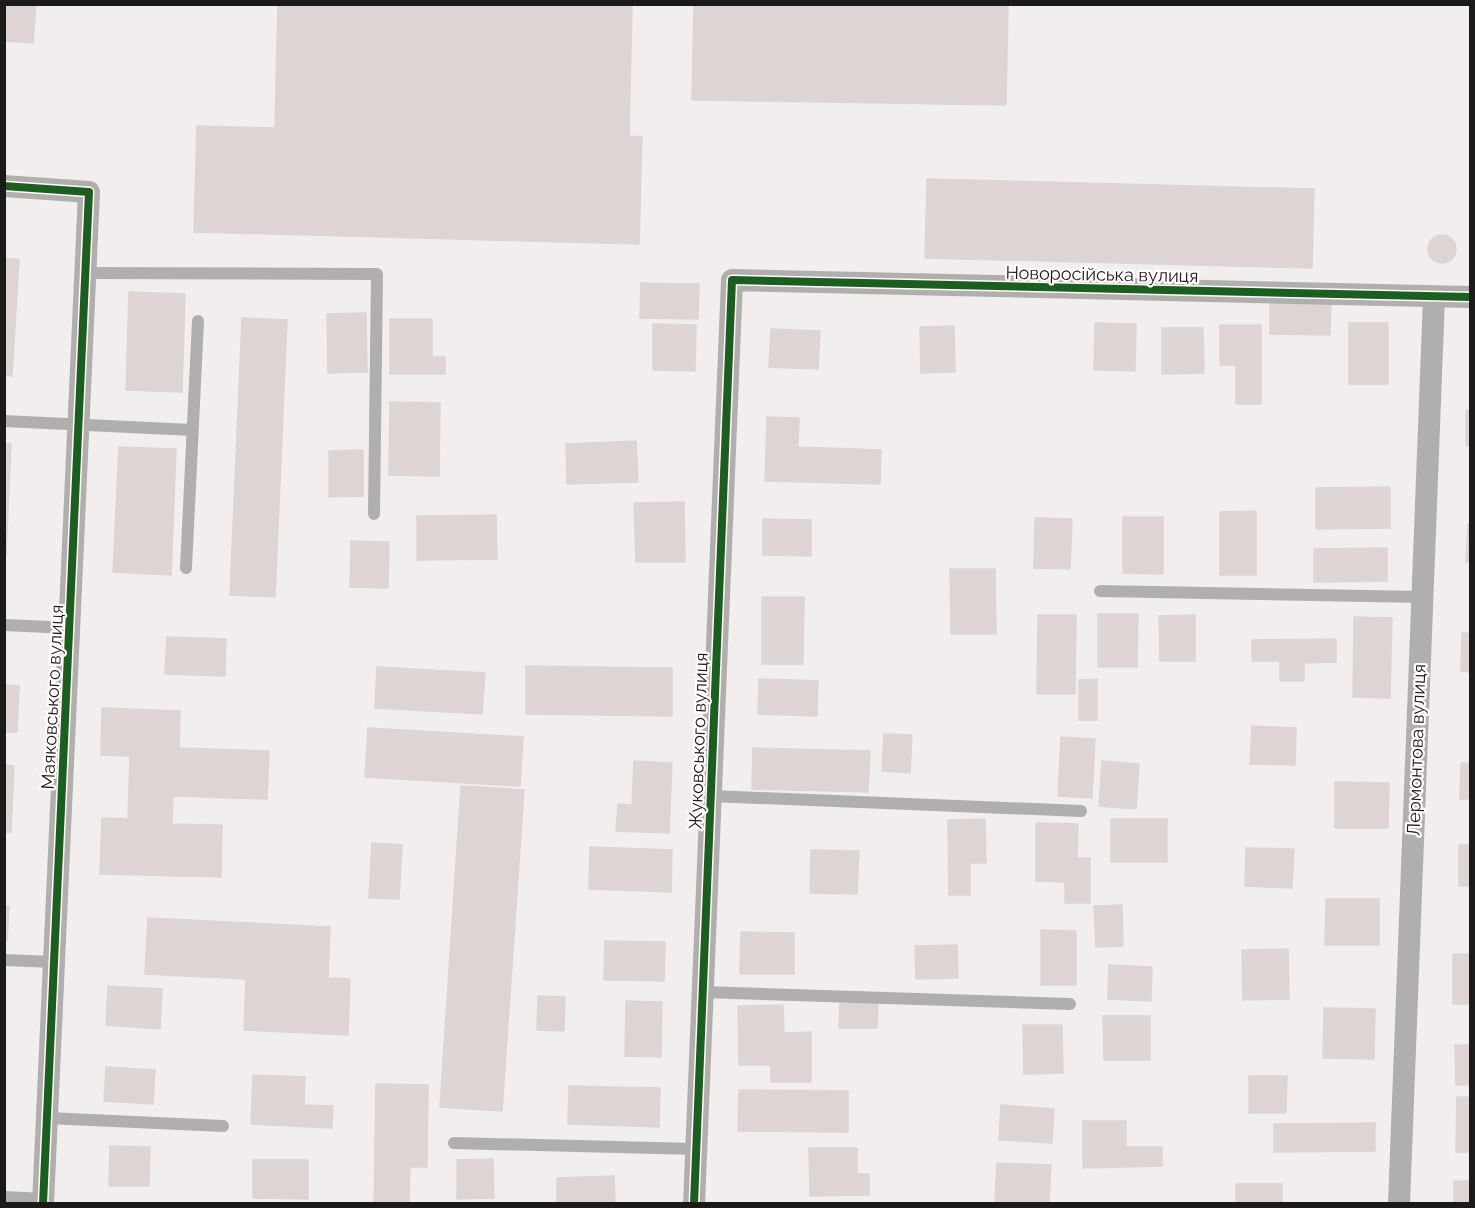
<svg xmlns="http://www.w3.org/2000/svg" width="1475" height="1208" font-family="Raleway,sans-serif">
<rect width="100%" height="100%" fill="#f3eeee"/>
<g fill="#ddd4d3" stroke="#dad6d6" stroke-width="1.5">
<path d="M4 4H36L33 43 4 41Z"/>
<path d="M278 4H632L629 136 642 137 639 244 194 232 197 126 275 128Z"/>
<path d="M694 4H1008L1006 105 692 100Z"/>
<path d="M927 179 1314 189 1312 268 925 258Z"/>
<circle cx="1442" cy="249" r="14"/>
<path d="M4 258 19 260 12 376 4 375Z"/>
<path d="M641 283 699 284 698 319 640 318Z"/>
<path d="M129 292 185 294 182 392 126 390Z"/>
<path d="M1270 303 1331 304 1330 335 1270 334Z"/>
<path d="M366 313 367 372 328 373 327 314Z"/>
<path d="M242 318 287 320 275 597 230 595Z"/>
<path d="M390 319H432V357H445V374H390Z"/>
<path d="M1095 323 1136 324 1135 371 1094 370Z"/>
<rect x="1349" y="323" width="39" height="61"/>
<path d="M653 324 696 325 695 371 653 370Z"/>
<path d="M1220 325H1261V404H1236V365H1220Z"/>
<path d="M954 326 955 372 921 373 920 327Z"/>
<path d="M1162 328H1203L1204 373 1162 374Z"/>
<path d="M771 329 820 331 818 369 769 367Z"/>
<path d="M390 402 440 403 439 476 389 475Z"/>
<rect x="1466" y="410" width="4" height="36"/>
<path d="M767 417 799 418 798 447 881 450 880 484 765 481Z"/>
<path d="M636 441 638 482 567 484 566 444Z"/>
<path d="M4 444H11L6 556H4Z"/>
<path d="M119 447 176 449 171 575 113 572Z"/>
<path d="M363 450V496L329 497V451Z"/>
<path d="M1390 487V528L1316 529V488Z"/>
<path d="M684 502 685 562H636L634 503Z"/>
<path d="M1256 511V575H1220V512Z"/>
<path d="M496 515 497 559 417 560V516Z"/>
<path d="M1123 517H1163V574L1123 573Z"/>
<path d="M1035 518 1072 519 1070 569 1034 568Z"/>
<path d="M763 519 811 520V556L763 555Z"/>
<path d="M1468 524H1470V562H1466Z"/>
<path d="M351 541 389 542 388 588 350 587Z"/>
<path d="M1387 548V581L1314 582V549Z"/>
<path d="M950 569H995L996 634H951Z"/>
<path d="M762 597H804L803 664H762Z"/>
<path d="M1098 614H1138L1137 667H1098Z"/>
<path d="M1038 615H1076L1075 694H1037Z"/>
<path d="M1195 615V661H1160L1159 616Z"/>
<path d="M1354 617 1392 618 1390 698 1353 697Z"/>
<path d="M1462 633H1470V672L1461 671Z"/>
<path d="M167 637 226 639 225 676 165 674Z"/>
<path d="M1336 639V662L1304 663V681H1280V661H1252V640Z"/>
<path d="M526 666 672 668V716L526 714Z"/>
<path d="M377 667 485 673 482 714 375 708Z"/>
<path d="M759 679 818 681 817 716 758 714Z"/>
<path d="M1097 679V720H1079V680Z"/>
<path d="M4 685 19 686 17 732H4Z"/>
<path d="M102 708 180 711 179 748 269 751 267 799 173 796 172 824 222 825 221 877 100 874 102 818 128 819 130 756 101 755Z"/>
<path d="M1252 726 1296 728 1295 765 1250 764Z"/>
<path d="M368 728 523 737 520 786 365 777Z"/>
<path d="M884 734 912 735 910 773 882 771Z"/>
<path d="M1061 737 1095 739 1092 798 1058 796Z"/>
<path d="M753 748 870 751 868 792 752 789Z"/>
<path d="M634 761 672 763 669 833 616 831 618 804 632 805Z"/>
<path d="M1102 761 1139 764 1136 809 1099 806Z"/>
<path d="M1461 763H1470V799H1460Z"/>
<path d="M4 765 14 766 11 832H4Z"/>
<path d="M1335 782 1389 783 1388 828H1335Z"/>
<path d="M461 786 524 790 502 1111 440 1107Z"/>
<path d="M985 819 986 863H970V895H949L948 820Z"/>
<rect x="1111" y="819" width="56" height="43"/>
<path d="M1036 823 1078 824 1077 858H1090V903H1065V882L1036 881Z"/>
<path d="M372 843 402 845 399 899 369 898Z"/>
<rect x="1459" y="845" width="11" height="41"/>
<path d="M590 847 672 850 671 892 589 889Z"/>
<path d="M1246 848 1294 849 1292 888 1245 886Z"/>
<path d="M811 850 859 851 857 894 810 893Z"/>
<path d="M1326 899H1379V945H1325Z"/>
<path d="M1122 905 1123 946 1096 947 1094 906Z"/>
<path d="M4 906H9L7 941H4Z"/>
<path d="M148 918 330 927 328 978 350 979 348 1035 244 1030 246 979 145 974Z"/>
<path d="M1041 930 1076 931V985H1041Z"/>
<path d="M741 932 794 933V974H740Z"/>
<path d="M605 941 665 942 664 981 604 980Z"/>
<path d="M957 945 958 978 916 979 915 946Z"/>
<path d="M1288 949 1289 999 1243 1000 1242 950Z"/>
<rect x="1453" y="954" width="17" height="50"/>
<path d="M1109 965 1152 967 1151 1001 1108 999Z"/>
<path d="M108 986 162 989 160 1029 106 1025Z"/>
<path d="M538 996 565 997 564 1031 537 1030Z"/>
<path d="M626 1001 662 1002 661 1057 625 1056Z"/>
<path d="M840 1003 878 1004 877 1028H839Z"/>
<path d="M783 1005 784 1033 811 1032V1082H771V1065H739L738 1006Z"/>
<path d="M1324 1008 1375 1009 1374 1059 1323 1058Z"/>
<path d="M1103 1016H1150V1060H1104Z"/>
<path d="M1023 1025H1062L1063 1073 1024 1074Z"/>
<path d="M1455 1045H1470V1085H1456Z"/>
<path d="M106 1067 155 1070 153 1104 104 1101Z"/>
<path d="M253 1075 305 1077 304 1105 333 1106 332 1128 251 1124Z"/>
<path d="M1249 1076H1287L1286 1113H1249Z"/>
<path d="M376 1084 428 1085 427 1167H410L409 1204H374Z"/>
<path d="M569 1086 660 1088 659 1127 568 1124Z"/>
<path d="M739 1090 848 1091V1132L738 1131Z"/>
<path d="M1457 1097H1470V1152H1456Z"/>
<path d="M1001 1105 1054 1109 1052 1143 999 1140Z"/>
<path d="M1083 1121H1126V1147H1162V1166L1083 1168Z"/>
<path d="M1375 1123V1151L1274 1152V1124Z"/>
<path d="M110 1146 150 1147 149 1186H109Z"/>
<path d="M809 1148H857V1174H869V1195L810 1196Z"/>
<path d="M493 1159 494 1198 457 1199V1160Z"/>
<path d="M253 1160H308V1199L253 1198Z"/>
<path d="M997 1163 1051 1165 1049 1203 995 1201Z"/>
<path d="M614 1176 615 1204H557V1178Z"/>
<rect x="1454" y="1181" width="16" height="23"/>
<rect x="1236" y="1184" width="46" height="20"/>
</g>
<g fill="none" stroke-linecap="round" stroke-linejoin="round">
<g stroke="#b1afae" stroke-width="12">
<path d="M86 273 377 274 374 514"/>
<path d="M4 421 192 430"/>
<path d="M186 568 198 321"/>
<path d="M1100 591 1422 597"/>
<path d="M4 625 70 628"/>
<path d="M711 796 1081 811"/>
<path d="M4 960 54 962"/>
<path d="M703 992 1070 1004"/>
<path d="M47 1118 223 1126"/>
<path d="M454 1143 696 1149"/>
<path d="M4 1197 44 1199"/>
</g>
<g stroke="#b1afae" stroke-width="22">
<path d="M4 186 89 192 43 1204"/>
<path d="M694 1204 732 280 1470 297"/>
<path d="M1399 1204 1434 297"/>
</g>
<g stroke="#fffcfb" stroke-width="11">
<g id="cycleway">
<path d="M4 186 89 192 43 1204"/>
<path d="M694 1204 732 280 1470 297"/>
</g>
</g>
<use href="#cycleway" stroke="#1b5e20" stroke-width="8"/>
</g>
<g text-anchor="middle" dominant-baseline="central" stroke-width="4.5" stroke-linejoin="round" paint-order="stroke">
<g font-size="18" fill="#1c1919" stroke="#fffcfb">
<text transform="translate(1102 274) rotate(1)">Новоросійська вулиця</text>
<text transform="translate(52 697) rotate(-87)">Маяковського вулиця</text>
<text transform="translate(698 741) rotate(-88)">Жуковського вулиця</text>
<text transform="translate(1416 750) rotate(-88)">Лермонтова вулиця</text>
</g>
</g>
<rect width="1475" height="1208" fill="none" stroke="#1c1919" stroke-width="12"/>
</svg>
